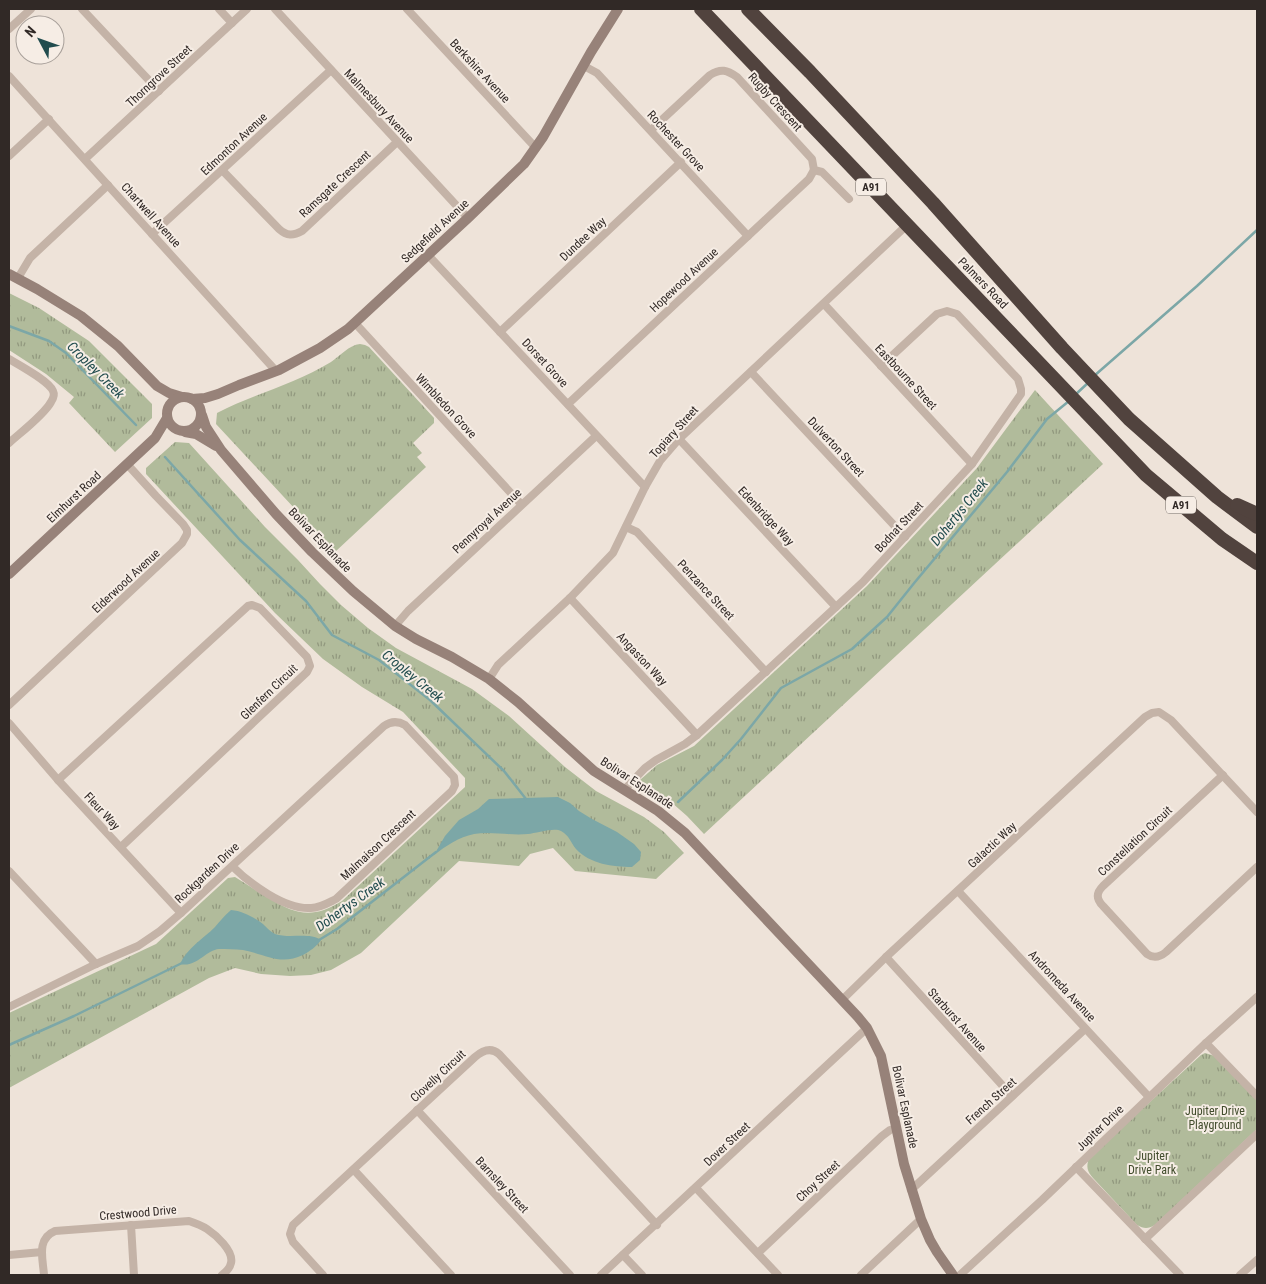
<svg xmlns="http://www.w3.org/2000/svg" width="1266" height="1284" font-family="'Roboto Condensed',sans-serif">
<defs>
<pattern id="park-tufts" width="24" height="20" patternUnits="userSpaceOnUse" patternTransform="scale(1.25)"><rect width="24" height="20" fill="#b1bb9b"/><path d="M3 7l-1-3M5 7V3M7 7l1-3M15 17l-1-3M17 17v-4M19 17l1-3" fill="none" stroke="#91987e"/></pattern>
</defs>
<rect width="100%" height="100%" fill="#eee3d9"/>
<g fill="url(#park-tufts)">
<path d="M9 293 39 308 89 341 152 404V418L115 452 69 403 74 397 46 374 9 350Z"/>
<path d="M360 344 365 345 369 347 434 418V423L413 443 422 453 417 457 426 467 335 552 216 424 217 413C254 394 295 384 331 362 340 356 349 345 360 344Z"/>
<path d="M1035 390 1103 464 704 834 687 816 671 802 641 784 640 780 657 765 694 746 867 586 977 468Z"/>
<path d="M175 442 189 443 265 527 298 560 320 584 341 605 368 628 396 648 472 689 509 716 565 767 596 791 644 817 664 832 684 853 656 879 575 871 553 848 530 854 519 866 459 861 361 953 331 970 311 975 290 976 261 974 235 968 209 978 9 1088V1013L156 944 228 878 235 877C246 884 257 891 269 898 296 915 313 919 342 901L465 787V778L403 712 362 687 323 659 275 613 146 474V468Z"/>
<path d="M1205 1053 1215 1056 1257 1100V1129L1155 1225C1148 1229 1144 1229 1137 1225L1093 1178C1087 1171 1086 1167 1089 1158L1201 1055Z"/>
</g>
<g fill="#7ca7a7">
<path d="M558 797 570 803 579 811 592 819 617 832 634 844 641 852 640 860 632 867C613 867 590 864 576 849 571 843 569 835 561 831 555 827 536 833 528 834 510 836 492 831 474 834 459 837 446 846 434 855L445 836 459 820 478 809 489 799Z"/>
<path d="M231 910C243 911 253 917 263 924 266 927 271 932 275 934 289 939 309 932 321 940 316 947 310 951 303 955 280 966 265 954 243 950 235 949 226 949 219 949 206 950 196 968 180 964 187 948 203 939 215 927 221 920 224 916 231 910Z"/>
</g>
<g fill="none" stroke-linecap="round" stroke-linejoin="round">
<g stroke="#7ca7a7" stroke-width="2.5">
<path d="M9 326 49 341 66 353 136 425"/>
<path d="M1094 376 1197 286 1257 230"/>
<path d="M1075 395 1089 382"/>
<path d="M165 457 240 540 306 601 332 635 379 660 430 700 504 771 526 799"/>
<path d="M678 802 722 760 741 739 781 688 852 649 887 617 915 582 1007 472 1047 419 1069 401"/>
<path d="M319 940 337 929 436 852"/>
<path d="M9 1045 74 1016 182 963"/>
</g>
<g stroke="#c4b3a7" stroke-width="8">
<path d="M82 9 159 91"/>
<path d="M219 9 232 23"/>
<path d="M275 9 468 218"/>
<path d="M407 9 536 148"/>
<path d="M9 29 31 9"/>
<path d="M584 66 597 73 748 236"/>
<path d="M9 76 276 371"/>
<path d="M651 130 710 75C721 68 727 70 737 77L812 159 814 170 822 172 849 199"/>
<path d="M9 156 49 119"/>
<path d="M85 159 247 9"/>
<path d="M222 170 279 229C287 236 293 236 302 231L397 142"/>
<path d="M152 234 331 70"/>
<path d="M428 255 645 487"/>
<path d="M18 278 30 258 108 185"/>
<path d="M824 304 972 464"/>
<path d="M355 323 521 504"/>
<path d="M500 332 681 162"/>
<path d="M9 359C19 365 49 381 53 391 55 395 53 399 51 402 44 415 20 433 9 443"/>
<path d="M751 372 905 537"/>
<path d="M568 404 809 179 814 170"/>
<path d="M679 439 836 607"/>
<path d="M626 527 637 532 766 672"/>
<path d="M570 598 697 735"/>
<path d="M395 626 408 611 596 436"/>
<path d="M489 679 498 665 570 598 613 553 645 487 660 461 679 439 907 225"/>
<path d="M9 705 182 543 187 534V530L183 524 156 496 127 464"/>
<path d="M9 723 58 780 181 913"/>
<path d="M1223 775 1103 886C1096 893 1096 899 1103 906L1147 954C1154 959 1160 957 1166 952L1257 867"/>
<path d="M58 780 248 606 252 605 260 608 307 657 310 666 307 672 121 847"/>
<path d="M624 790 645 768 656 760 685 744 697 735 863 582 972 464 1021 394V389L1018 379 957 314 947 311 937 314 881 366"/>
<path d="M9 871 96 964"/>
<path d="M958 891 1149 1097"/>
<path d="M886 957 1012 1096"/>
<path d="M842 1000 886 957 1145 717 1152 713 1159 712 1171 720 1257 812"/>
<path d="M9 1007 96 964 138 946 160 931 181 913 384 726C391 721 398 721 405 725L454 777 455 785 452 791 336 899C328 903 320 908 311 908 285 910 249 883 232 866"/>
<path d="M1206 1043 1257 1096"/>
<path d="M417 1110 570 1275"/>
<path d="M1076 1167 1180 1275"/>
<path d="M354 1170 451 1275"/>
<path d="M696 1188 778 1275"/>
<path d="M911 1190 1085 1029"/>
<path d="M131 1225 134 1275"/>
<path d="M1145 1239 1257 1134"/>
<path d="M758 1253 882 1136 890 1130 897 1128"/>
<path d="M9 1255 42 1252"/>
<path d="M623 1255 642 1275"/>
<path d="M44 1275C43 1259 36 1239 55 1231L189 1221C195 1223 201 1225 207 1229 216 1235 234 1251 231 1263 230 1268 226 1272 222 1275"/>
<path d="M323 1275 293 1242 290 1234 293 1225 475 1057C483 1050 491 1047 499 1054L657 1225"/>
<path d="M601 1275 867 1028"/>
<path d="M861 1275 921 1219"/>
<path d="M960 1275 1042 1200 1206 1043 1257 997"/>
<path d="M1240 1275 1257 1260"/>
</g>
<g stroke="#978279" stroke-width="10">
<path d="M9 274 37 289 81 316 118 346 157 386 169 393 182 397"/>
<circle cx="184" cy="414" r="17"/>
<path d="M192 399 205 398 218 394 239 385 279 370 320 348 348 329 468 218 524 164 543 137 591 52 618 9"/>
<path d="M202 415 206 427 221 450 276 514 312 552 353 591 395 626 416 639 452 657 489 679 518 702 594 771 658 811 685 833 858 1017 867 1028 881 1056 904 1164 921 1219 930 1240 937 1252 953 1275"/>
<path d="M185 432 196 434 216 446"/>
<path d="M9 574 155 438 167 418"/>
</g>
<g stroke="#51433e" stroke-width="14">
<path d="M701 9 1146 475 1222 539 1257 563"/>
<path d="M748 9 810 72 933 203 1062 348 1129 419 1217 497 1257 527"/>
<path d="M1237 505 1257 514"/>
</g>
</g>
<g text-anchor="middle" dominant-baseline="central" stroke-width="4" stroke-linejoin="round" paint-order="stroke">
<g fill="#f6ede5" stroke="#6c645f" stroke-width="1">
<rect x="856" y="178.5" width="30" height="17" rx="4"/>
<rect x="1166" y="496.5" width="30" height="17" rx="4"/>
</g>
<g font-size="11" font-weight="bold" fill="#312926">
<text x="871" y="187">A91</text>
<text x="1181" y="505">A91</text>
</g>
<g font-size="12" fill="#312926" stroke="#f6ede5">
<text transform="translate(480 71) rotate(47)">Berkshire Avenue</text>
<text transform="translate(159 76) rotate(-43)">Thorngrove Street</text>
<text transform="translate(775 102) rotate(48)">Rugby Crescent</text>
<text transform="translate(379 106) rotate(47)">Malmesbury Avenue</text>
<text transform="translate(676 141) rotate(47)">Rochester Grove</text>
<text transform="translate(234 144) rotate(-43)">Edmonton Avenue</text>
<text transform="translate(335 184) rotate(-43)">Ramsgate Crescent</text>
<text transform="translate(151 215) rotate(48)">Chartwell Avenue</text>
<text transform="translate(435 231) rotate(-43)">Sedgefield Avenue</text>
<text transform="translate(583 239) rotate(-43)">Dundee Way</text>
<text transform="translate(684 280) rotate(-43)">Hopewood Avenue</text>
<text transform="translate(983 283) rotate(46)">Palmers Road</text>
<text transform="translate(545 363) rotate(47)">Dorset Grove</text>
<text transform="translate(906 377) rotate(47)">Eastbourne Street</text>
<text transform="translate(446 406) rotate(47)">Wimbledon Grove</text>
<text transform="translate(674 432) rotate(-48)">Topiary Street</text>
<text transform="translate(836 447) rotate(47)">Dulverton Street</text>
<text transform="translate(74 497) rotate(-43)">Elmhurst Road</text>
<text transform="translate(766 516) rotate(47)">Edenbridge Way</text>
<text transform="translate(487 521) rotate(-43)">Pennyroyal Avenue</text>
<text transform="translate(899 527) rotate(-47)">Bodnat Street</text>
<text transform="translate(320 540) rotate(46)">Bolivar Esplanade</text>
<text transform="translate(126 581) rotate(-43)">Elderwood Avenue</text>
<text transform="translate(706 590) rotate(47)">Penzance Street</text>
<text transform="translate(642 659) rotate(47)">Angaston Way</text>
<text transform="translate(269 692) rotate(-44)">Glenfern Circuit</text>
<text transform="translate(637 783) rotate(33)">Bolivar Esplanade</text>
<text transform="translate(102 811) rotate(47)">Fleur Way</text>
<text transform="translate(1135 841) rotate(-43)">Constellation Circuit</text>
<text transform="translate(378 845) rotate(-43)">Malmaison Crescent</text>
<text transform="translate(992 845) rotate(-43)">Galactic Way</text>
<text transform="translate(207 873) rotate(-43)">Rockgarden Drive</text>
<text transform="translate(1062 986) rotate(47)">Andromeda Avenue</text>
<text transform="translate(957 1020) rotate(48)">Starburst Avenue</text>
<text transform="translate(438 1076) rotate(-43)">Clovelly Circuit</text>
<text transform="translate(991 1101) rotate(-42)">French Street</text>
<text transform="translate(905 1107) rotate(78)">Bolivar Esplanade</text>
<text transform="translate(1100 1128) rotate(-44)">Jupiter Drive</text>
<text transform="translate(727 1144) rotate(-43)">Dover Street</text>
<text transform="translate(818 1181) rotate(-43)">Choy Street</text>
<text transform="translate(502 1185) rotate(47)">Barnsley Street</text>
<text transform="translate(138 1213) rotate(-5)">Crestwood Drive</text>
</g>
<g font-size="12" fill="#424d2d" stroke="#f6ede5">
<text x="1215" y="1111">Jupiter Drive<tspan x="1215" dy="14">Playground</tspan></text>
<text x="1152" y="1156">Jupiter<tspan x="1152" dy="14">Drive Park</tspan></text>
</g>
<g font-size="14" font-style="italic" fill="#214c4e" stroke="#f6ede5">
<text transform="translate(96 370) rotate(45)">Cropley Creek</text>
<text transform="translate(959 512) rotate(-51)">Dohertys Creek</text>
<text transform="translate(413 676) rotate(39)">Cropley Creek</text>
<text transform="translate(350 904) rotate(-36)">Dohertys Creek</text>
</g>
</g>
<rect width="1266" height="1284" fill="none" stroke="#312926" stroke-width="20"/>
<g transform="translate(40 40) rotate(311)"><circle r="24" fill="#f6ede5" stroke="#a79f99"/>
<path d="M0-4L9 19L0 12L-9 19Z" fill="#214c4e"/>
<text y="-8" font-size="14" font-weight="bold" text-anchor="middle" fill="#312926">N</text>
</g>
</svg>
